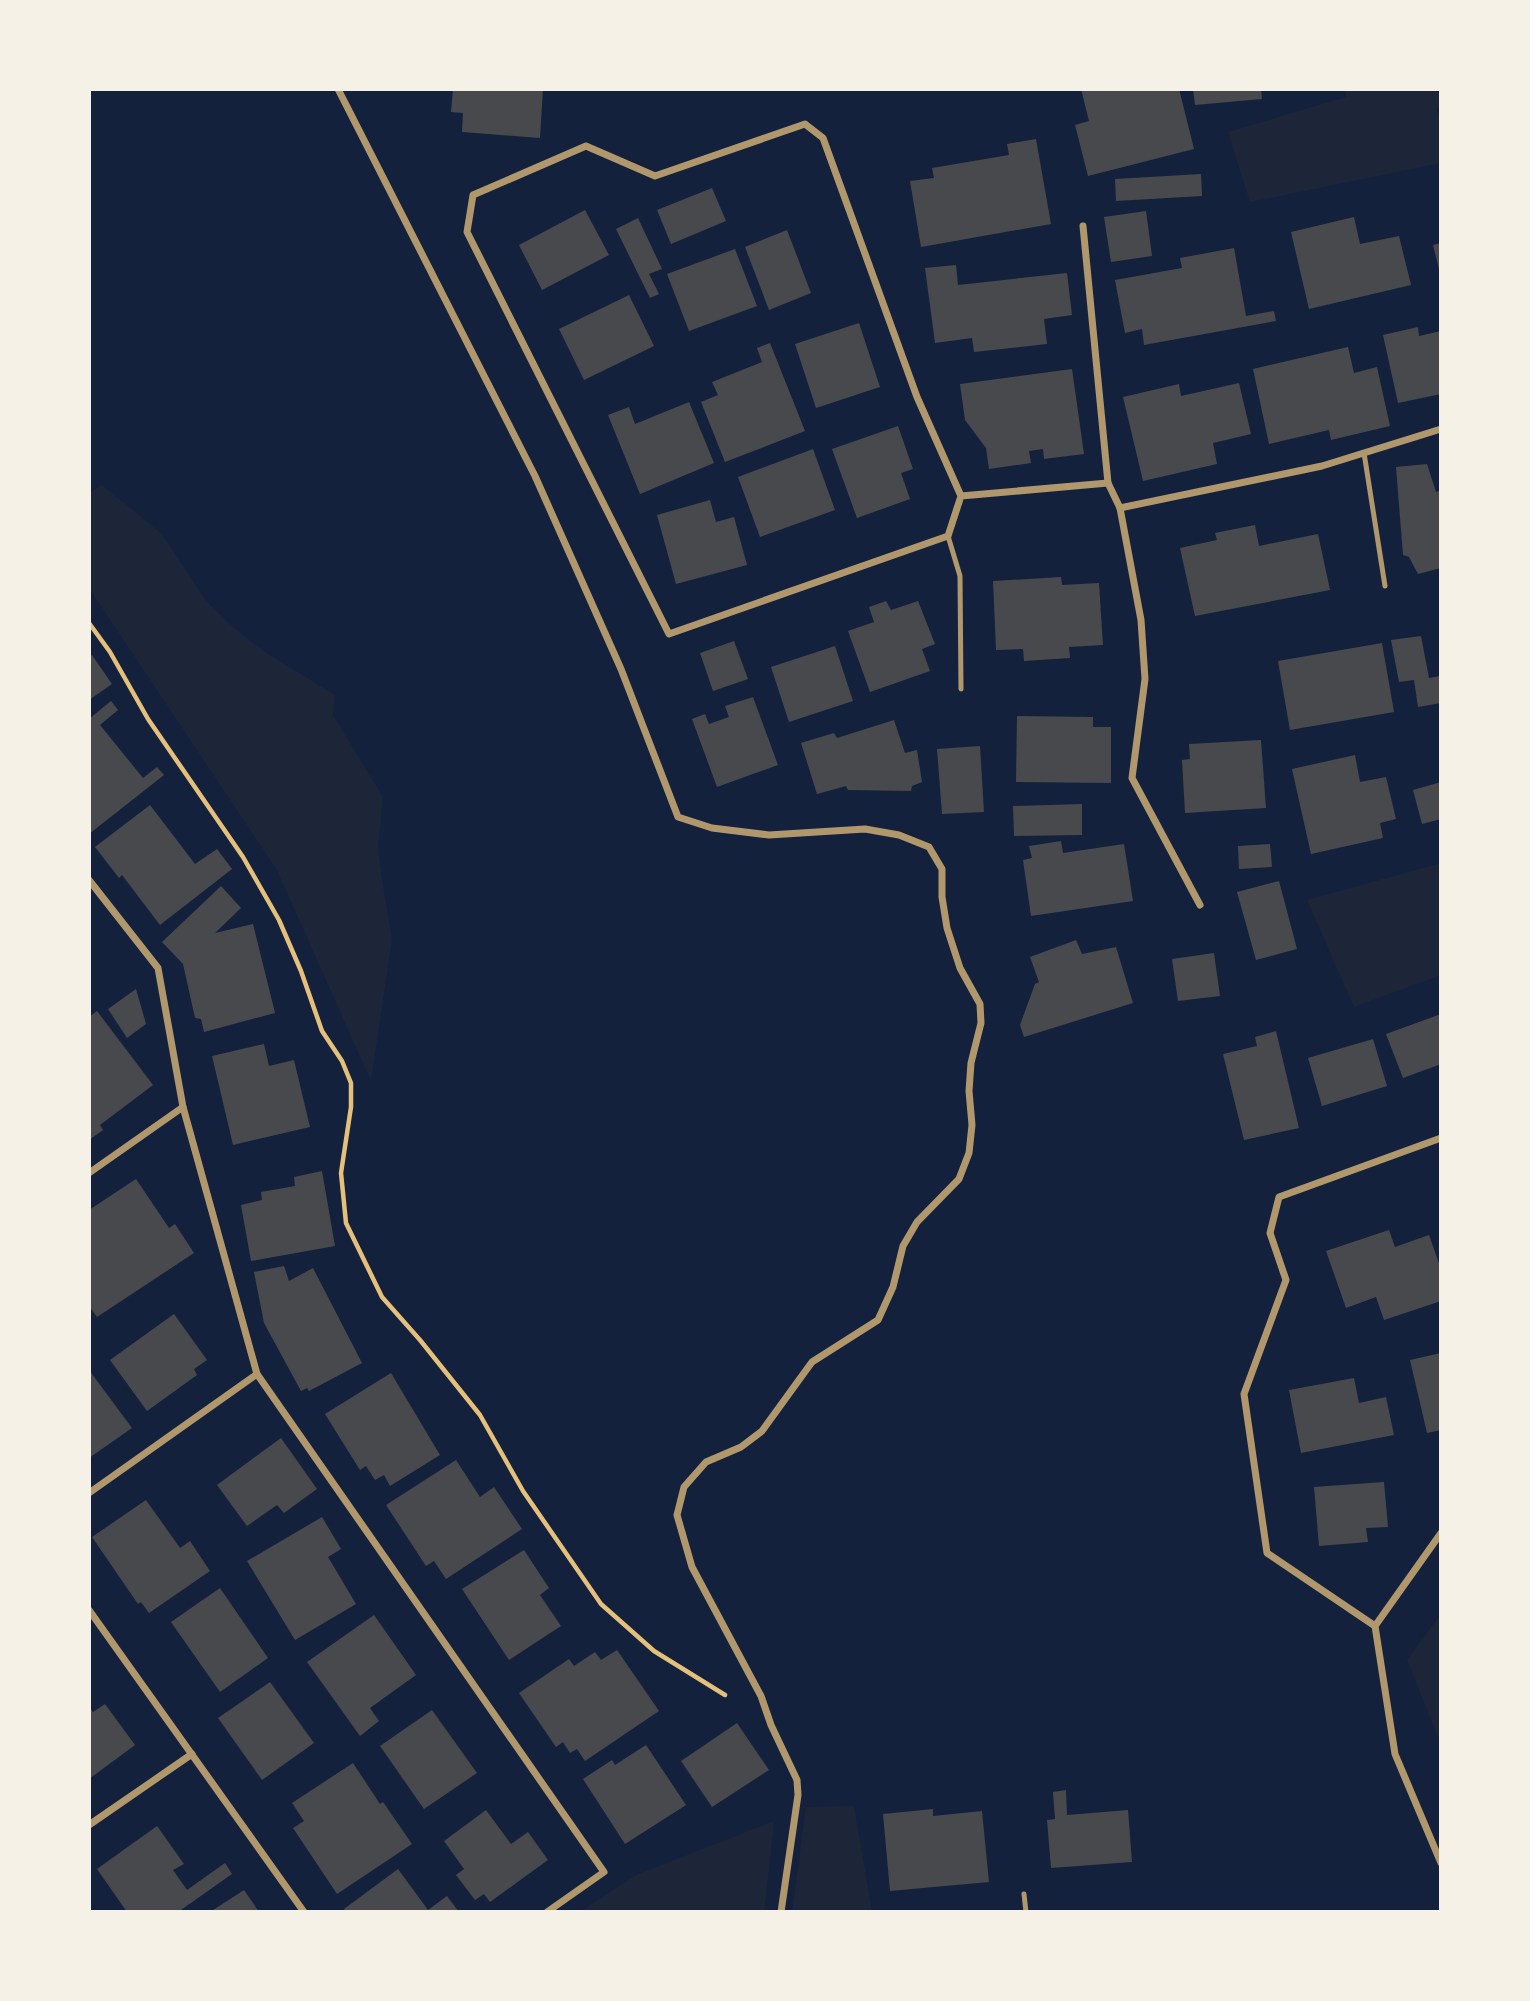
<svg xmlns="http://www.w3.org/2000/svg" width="1530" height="2001" font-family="Rubik,sans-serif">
<rect width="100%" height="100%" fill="#14213d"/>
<g fill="#1d2539">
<path d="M1345 89H1441V107L1437 108 1441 124V163L1250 202 1228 132 1346 97Z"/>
<path d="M102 485 162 534 206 601 233 627 265 652 335 695 333 715 383 797 378 846 381 874 392 939 371 1081 277 870 89 588V493Z"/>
<path d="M1441 863V975L1354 1007 1307 900Z"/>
<path d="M1441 1614V1744L1407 1660Z"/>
<path d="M854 1806 872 1912H792L806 1807Z"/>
<path d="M774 1821 764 1912H580L636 1875Z"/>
</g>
<g fill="#48494c">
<path d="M453 89H543L540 138 462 132 463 113 451 112Z"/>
<path d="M1081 89H1179L1194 149 1088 176 1075 125 1089 121Z"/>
<path d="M1193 89H1261L1262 99 1195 105Z"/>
<path d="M1036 139 1051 224 921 247 910 181 934 178 932 168 1009 155 1007 144Z"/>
<path d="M1201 174 1202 196 1116 201 1115 179Z"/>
<path d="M712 188 726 221 671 244 657 210Z"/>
<path d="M585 210 609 255 542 290 519 245Z"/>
<path d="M1146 211 1152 256 1111 262 1104 217Z"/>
<path d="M1354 217 1360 244 1399 236 1411 285 1309 309 1291 232Z"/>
<path d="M638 218 662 269 649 274 659 294 650 298 616 229Z"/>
<path d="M787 230 811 293 769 310 745 247Z"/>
<path d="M1441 243V273H1440L1433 245Z"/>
<path d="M1234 248 1246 316 1274 311 1276 321 1144 345 1142 329 1125 333 1115 280 1182 268 1180 258Z"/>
<path d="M735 249 757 306 689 331 667 274Z"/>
<path d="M956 265 958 285 1067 273 1072 315 1044 319 1047 344 974 352 972 338 935 343 925 268Z"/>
<path d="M629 295 654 346 584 380 559 329Z"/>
<path d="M859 323 880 387 816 408 795 344Z"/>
<path d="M1418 327 1419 336 1441 331V394L1398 403 1383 335Z"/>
<path d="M770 343 805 431 725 462 701 402 718 395 712 382 762 362 757 348Z"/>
<path d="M1348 347 1354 373 1377 367 1390 426 1331 440 1329 430 1269 444 1253 369Z"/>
<path d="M1072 369 1084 454 1044 459 1043 449 1029 451 1031 463 989 469 986 448 965 420 960 384Z"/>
<path d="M1239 383 1251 434 1213 443 1217 464 1143 481 1123 397 1179 384 1181 396Z"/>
<path d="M689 402 714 463 640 494 608 415 629 407 635 424Z"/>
<path d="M898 426 913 469 901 473 910 499 857 518 832 449Z"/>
<path d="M813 449 835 510 760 537 738 477Z"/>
<path d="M1427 464 1436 492 1441 490V568L1418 574 1409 557 1403 555 1396 467Z"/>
<path d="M710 500 716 522 734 517 747 565 676 584 657 515Z"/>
<path d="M1255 525 1259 546 1318 534 1330 590 1195 616 1180 548 1217 540 1215 533Z"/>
<path d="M1061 577 1062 585 1099 583 1103 645 1069 647 1070 658 1024 661 1023 649 996 650 993 581Z"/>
<path d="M886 601 891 610 918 601 935 644 922 649 930 671 870 692 848 631 874 622 869 607Z"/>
<path d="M1421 636 1429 678 1440 676 1441 703 1418 707 1414 680 1399 682 1391 640Z"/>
<path d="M734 641 748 679 713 691 700 653Z"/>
<path d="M1382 643 1394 712 1290 730 1278 661Z"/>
<path d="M835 646 853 701 789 722 771 667Z"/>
<path d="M92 655 112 684 89 700V657Z"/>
<path d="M753 697 778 765 717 787 692 719 705 714 709 724 729 717 725 706Z"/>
<path d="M111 701 118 710 100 725 143 778 157 767 164 775 89 834V719Z"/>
<path d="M1017 716 1093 717V727H1111V783L1016 782Z"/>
<path d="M894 720 905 753 917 750 922 782 912 786 911 791 848 790 846 786 817 794 801 743 834 733 837 738Z"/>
<path d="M1261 740 1266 808 1185 813 1182 760 1190 759 1189 744Z"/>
<path d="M980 746 984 812 942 814 937 749Z"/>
<path d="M1355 755 1360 782 1386 777 1396 819 1380 823 1383 838 1311 854 1292 769Z"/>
<path d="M1441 782V819L1422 824 1413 790Z"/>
<path d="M1082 804V835L1014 836 1013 806Z"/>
<path d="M150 805 195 864 217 849 232 869 160 925 122 875 119 878 95 847Z"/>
<path d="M1061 841 1063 853 1124 844 1133 901 1031 916 1023 860 1032 858 1029 846Z"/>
<path d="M1270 844 1272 867 1239 869 1238 846Z"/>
<path d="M1279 881 1297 949 1256 960 1237 892Z"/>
<path d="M221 886 241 908 215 933 253 924 275 1013 204 1032 201 1019 195 1018 183 964 162 942Z"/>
<path d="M1076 940 1082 954 1116 947 1133 1003 1024 1037 1020 1025 1035 984 1039 982 1030 957Z"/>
<path d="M1214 953 1220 996 1178 1001 1172 959Z"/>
<path d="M136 989 146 1024 127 1038 108 1009Z"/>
<path d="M97 1011 153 1085 100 1125 103 1130 89 1140V1017Z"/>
<path d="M1441 1014V1064L1403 1078 1386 1034Z"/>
<path d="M1276 1031 1299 1128 1244 1140 1223 1054 1257 1046 1255 1037Z"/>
<path d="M1373 1039 1387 1086 1322 1106 1308 1058Z"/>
<path d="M264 1044 269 1066 294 1060 310 1127 233 1145 212 1056Z"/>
<path d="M322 1171 335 1246 251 1261 241 1205 262 1200 261 1192 295 1186 294 1177Z"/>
<path d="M136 1179 169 1228 175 1224 194 1253 97 1317 89 1306V1210Z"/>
<path d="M1389 1230 1395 1247 1429 1235 1441 1269V1301L1384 1320 1376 1297 1346 1308 1326 1251Z"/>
<path d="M284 1266 289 1281 313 1268 362 1363 309 1391 307 1388 301 1391 264 1323 254 1272Z"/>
<path d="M174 1314 207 1360 194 1369 197 1375 147 1411 110 1360Z"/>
<path d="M1441 1353V1430L1427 1433 1410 1360Z"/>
<path d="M89 1370 132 1428 89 1458Z"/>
<path d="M391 1373 440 1455 390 1486 384 1475 375 1480 366 1466 360 1470 325 1414Z"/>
<path d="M1354 1378 1359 1403 1386 1397 1394 1435 1301 1453 1289 1390Z"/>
<path d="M281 1438 317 1489 284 1513 277 1505 247 1526 217 1485Z"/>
<path d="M456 1460 480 1497 494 1487 522 1529 446 1579 434 1561 426 1566 386 1505Z"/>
<path d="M1384 1482 1388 1527 1366 1528 1368 1542 1319 1546 1314 1487Z"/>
<path d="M146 1500 180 1548 190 1541 210 1571 149 1613 141 1602 138 1604 92 1537Z"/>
<path d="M322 1517 341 1549 328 1557 356 1604 295 1640 247 1561Z"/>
<path d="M524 1550 549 1588 540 1595 561 1626 509 1660 462 1589Z"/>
<path d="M220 1588 268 1658 220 1692 171 1622Z"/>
<path d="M374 1615 416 1675 370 1708 379 1721 360 1736 307 1662Z"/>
<path d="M617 1650 659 1711 585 1761 577 1749 570 1753 563 1742 556 1747 519 1693 569 1659 574 1666 595 1652 601 1660Z"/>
<path d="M270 1682 314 1743 262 1780 218 1718Z"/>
<path d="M105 1704 135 1745 89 1779V1707L93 1712Z"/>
<path d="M432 1710 477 1773 424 1809 380 1746Z"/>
<path d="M737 1723 769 1770 712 1807 681 1761Z"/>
<path d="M646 1745 686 1805 625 1844 583 1779 612 1760 615 1765Z"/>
<path d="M353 1763 380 1804 383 1802 412 1844 337 1894 293 1828 304 1821 292 1803Z"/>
<path d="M1066 1790 1067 1815 1128 1810 1132 1862 1051 1868 1047 1820 1055 1819 1053 1792Z"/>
<path d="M933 1809V1816L982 1811 989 1882 890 1891 883 1814Z"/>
<path d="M486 1810 511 1844 528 1832 548 1860 490 1902 484 1894 475 1900 456 1875 464 1869 444 1841Z"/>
<path d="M157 1826 184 1864 173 1870 187 1890 225 1863 232 1874 178 1912H127L97 1869Z"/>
<path d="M398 1869 428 1910 447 1896 459 1912H346L344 1909Z"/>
<path d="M244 1890 259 1912H210Z"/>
</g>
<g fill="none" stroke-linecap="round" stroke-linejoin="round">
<path stroke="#e5c07b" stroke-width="4.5" d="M89 623 110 652 148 719 243 857 279 920 301 971 322 1031 342 1061 351 1083V1107L341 1173 346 1223 382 1297 420 1340 480 1415 523 1491 601 1604 654 1651 725 1695"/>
<g stroke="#b1986c" stroke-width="5">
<path d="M1364 453 1385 586"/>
<path d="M948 536 960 576 961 689"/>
<path d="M1024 1894 1026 1912"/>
</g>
<g stroke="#b1986c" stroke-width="7">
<path d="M338 89 535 476 621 669 678 817 712 828 769 835 865 829 899 835 929 847 942 869V897L947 928 960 968 980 1004 981 1023 971 1063 969 1091 972 1125 969 1153 959 1179 917 1222 903 1246 893 1287 878 1320 812 1362 762 1431 741 1447 706 1462 684 1487 677 1515 692 1567 761 1696 771 1725 797 1780 798 1795 781 1912"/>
<path d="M1083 226 1108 483"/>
<path d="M961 496 917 397 823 138 805 124 655 176 586 146 473 195 467 232 669 634 948 536 961 496 1108 483 1120 508 1322 466 1441 429"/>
<path d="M1120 508 1141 620 1145 679 1132 778 1200 905"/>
<path d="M89 880 158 968 183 1107 257 1374 604 1872 547 1912"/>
<path d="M89 1173 183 1107"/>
<path d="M89 1493 257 1374"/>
<path d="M1441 1533 1375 1626 1395 1754 1441 1863"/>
<path d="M89 1610 304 1912"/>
<path d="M1375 1626 1267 1553 1244 1394 1286 1280 1270 1233 1279 1197 1441 1138"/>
<path d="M89 1825 192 1754"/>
</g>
</g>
<rect width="1530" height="2001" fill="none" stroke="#f6f1e7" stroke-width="182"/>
</svg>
